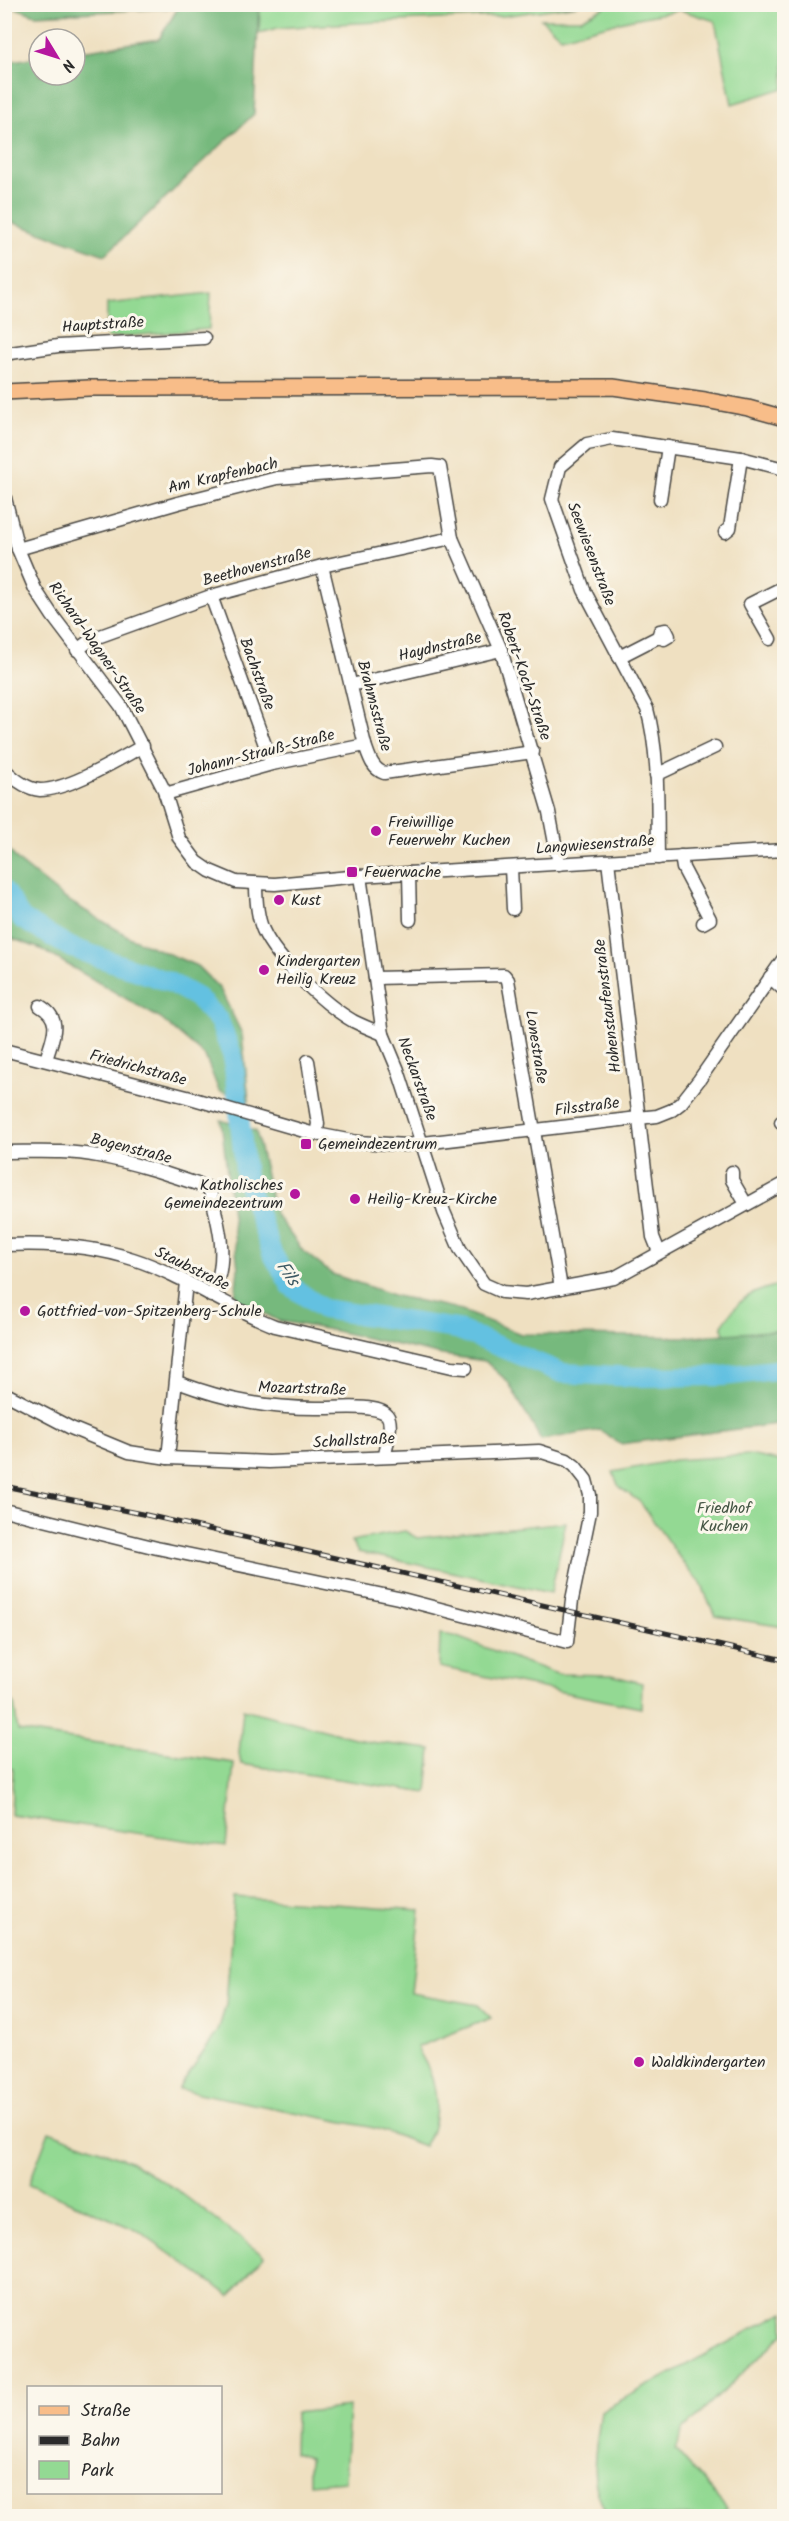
<svg xmlns="http://www.w3.org/2000/svg" width="789" height="2521" font-family="Kalam,sans-serif">
<rect width="100%" height="100%" fill="#fbf7ec"/>
<filter id="ink" filterUnits="userSpaceOnUse"><feTurbulence type="fractalNoise" baseFrequency=".0167" numOctaves="2"/><feDisplacementMap in="SourceGraphic" scale="12" xChannelSelector="R" yChannelSelector="G"/><feConvolveMatrix kernelMatrix="1 2 1 2 8 2 1 2 1" color-interpolation-filters="sRGB"/></filter>
<filter id="wash" filterUnits="userSpaceOnUse"><feTurbulence type="fractalNoise" baseFrequency=".008" numOctaves="4" result="noise"/><feDisplacementMap in="SourceGraphic" scale="24" xChannelSelector="R" yChannelSelector="G"/><feGaussianBlur stdDeviation="1.35" result="paint"/><feColorMatrix in="noise" values="0 0 0 0 0 0 0 0 0 0 0 0 0 0 0 0 0 1.4 0 .05"/><feComposite in="paint" operator="in"/></filter>
<g filter="url(#wash)">
<rect width="100%" height="100%" fill="#efe0c1"/>
<g fill="#93d993" stroke="#5f825f" stroke-width="1.5">
<path d="M260 5V4L579 5 503 16 337 24 278 28 259 33Z"/>
<path d="M608 5H784V88L732 104 715 21 680 10 628 20 561 37 541 19H581Z"/>
<path d="M211 293 209 329 107 338V304Z"/>
<path d="M775 1286H784V1388L729 1362 722 1325C740 1299 745 1294 775 1286Z"/>
<path d="M749 1455 784 1462V1627L715 1616 700 1581 689 1571 640 1502 619 1487 613 1472 675 1460Z"/>
<path d="M566 1522 551 1593 358 1552 351 1541 405 1531 417 1538Z"/>
<path d="M440 1634 454 1636 557 1674 611 1675 642 1683 641 1708 439 1667Z"/>
<path d="M4 1702 14 1703 18 1731 234 1763 226 1846 11 1815 13 1769 5 1767Z"/>
<path d="M243 1709 370 1742 431 1749 427 1793 241 1764 239 1754Z"/>
<path d="M234 1897 420 1910 411 1993 478 2005 491 2018 417 2047C421 2056 427 2064 430 2073 439 2095 438 2127 424 2146L379 2129 178 2089 218 2031 226 2005Z"/>
<path d="M49 2131 130 2161 177 2190 264 2256 230 2296 136 2230 29 2184Z"/>
<path d="M784 2312V2334L683 2430 675 2449 727 2508 720 2516H608C586 2480 596 2451 601 2411Z"/>
<path d="M349 2407 345 2481 309 2484V2458L294 2453 295 2413Z"/>
</g>
<g fill="#76b97d" stroke="#507254" stroke-width="1.5">
<path d="M5 4 259 5 254 114 105 255 5 220V62L39 57V75H75V52L159 39 178 8 35 15Z"/>
<path d="M4 844 18 861 64 898 131 938 197 966 220 989 242 1034 249 1101 219 1091 205 1056 161 1019 41 949 5 936Z"/>
<path d="M221 1120 256 1131 275 1214 303 1251 332 1274 396 1296 454 1308 521 1334 684 1337 784 1330V1423L620 1444 600 1430 541 1440 508 1382 485 1361 442 1355 331 1330 279 1321 235 1298 238 1268Z"/>
</g>
<g fill="none" stroke-linecap="round" stroke-linejoin="round">
<path stroke="#63c1e1" stroke-width="20" d="M4 891 22 919 70 947 169 982 198 998 219 1021 233 1057 246 1179 272 1253 291 1286 323 1309 457 1329 562 1373 636 1377 723 1376 784 1369"/>
</g>
</g>
<g filter="url(#ink)">
<g fill="none" stroke-linecap="round" stroke-linejoin="round">
<g stroke="#484642" stroke-width="15">
<g id="minor">
<path d="M4 354 58 346 204 338"/>
<path d="M4 494 18 549 35 589 52 615 121 706 164 790 179 838 197 862 210 871 236 882 275 884 360 876 784 850"/>
<path d="M660 499 668 447"/>
<path d="M725 532 730 528 741 458"/>
<path d="M18 549 178 503 277 478 432 466 440 467 452 538 501 650 549 812 559 864"/>
<path d="M322 566 365 745C369 756 372 769 384 773L533 752"/>
<path d="M211 596 272 764"/>
<path d="M770 639 750 604 784 587"/>
<path d="M77 650 92 639 211 596 322 566 452 538"/>
<path d="M619 657 658 637 664 639 669 636 666 630 660 631 658 637"/>
<path d="M351 685 501 650"/>
<path d="M4 769C13 778 27 789 40 790 69 790 117 760 143 746"/>
<path d="M656 775 715 747"/>
<path d="M165 794 272 764 365 745"/>
<path d="M681 856 683 868 710 919 703 923"/>
<path d="M658 858C657 809 660 756 647 709L584 590 552 499 560 467 587 444 612 439 741 458 784 469"/>
<path d="M608 861 653 1237 659 1252"/>
<path d="M511 868 513 909"/>
<path d="M409 873 410 920"/>
<path d="M360 876 383 1034 398 1070 444 1212 460 1249 484 1284 502 1292 526 1294 614 1278 784 1184"/>
<path d="M256 884C256 898 257 916 263 930 276 959 325 1005 353 1021 363 1026 373 1030 383 1034"/>
<path d="M770 977 784 990"/>
<path d="M375 978 504 975 508 980 561 1288"/>
<path d="M40 1006C64 1020 52 1038 46 1060"/>
<path d="M4 1050 187 1097 311 1133 358 1142 406 1145 638 1118 657 1116 672 1110 681 1103 699 1080 784 958"/>
<path d="M308 1061 318 1124 316 1134"/>
<path d="M781 1122 784 1125"/>
<path d="M4 1152C35 1152 67 1150 98 1156 136 1163 173 1176 209 1188 219 1223 230 1262 211 1296"/>
<path d="M732 1172V1180L746 1204"/>
<path d="M4 1245C48 1243 91 1245 133 1259 183 1275 226 1307 275 1326L452 1367 466 1368"/>
<path d="M177 1382C228 1401 270 1409 325 1408 339 1408 377 1404 387 1415 394 1424 386 1445 385 1456"/>
<path d="M4 1393 71 1428 129 1452 168 1458 269 1462 539 1451 567 1460 575 1466 586 1480 590 1495V1512L572 1600 567 1642 398 1598 157 1548 4 1510"/>
<path d="M168 1458 186 1282"/>
</g>
</g>
<g stroke="#484642" stroke-width="18">
<path id="major" d="M4 392 89 388 613 387 705 400 748 408 784 418"/>
</g>
<use href="#minor" stroke="#fff" stroke-width="12"/>
<use href="#major" stroke="#f8bd89" stroke-width="15"/>
<g stroke="#2b2b2b" stroke-width="5">
<path id="rail" d="M4 1486 142 1514 784 1660"/>
</g>
<use href="#rail" stroke="#fbf7ec" stroke-width="3" stroke-dasharray="9" stroke-linecap="butt"/>
</g>
</g>
<g fill="#b5179e" stroke="#fbf7ec" stroke-width="2">
<circle cx="376" cy="831" r="6"/>
<rect x="346" y="866" width="12" height="12" rx="3"/>
<circle cx="279" cy="900" r="6"/>
<circle cx="264" cy="970" r="6"/>
<rect x="300" y="1138" width="12" height="12" rx="3"/>
<circle cx="295" cy="1194" r="6"/>
<circle cx="355" cy="1199" r="6"/>
<circle cx="25" cy="1311" r="6"/>
<circle cx="639" cy="2062" r="6"/>
</g>
<g text-anchor="middle" dominant-baseline="central" stroke-width="6" stroke-linejoin="round" paint-order="stroke">
<g font-size="16" fill="#2b2b2b" stroke="#fbf7ec">
<text transform="translate(103 325) rotate(-4)">Hauptstraße</text>
<text transform="translate(223 476) rotate(-13)">Am Krapfenbach</text>
<text transform="translate(591 554) rotate(69)">Seewiesenstraße</text>
<text transform="translate(257 567) rotate(-15)">Beethovenstraße</text>
<text transform="translate(440 647) rotate(-13)">Haydnstraße</text>
<text transform="translate(97 648) rotate(55)">Richard-Wagner-Straße</text>
<text transform="translate(257 674) rotate(70)">Bachstraße</text>
<text transform="translate(524 676) rotate(71)">Robert-Koch-Straße</text>
<text transform="translate(374 706) rotate(75)">Brahmsstraße</text>
<text transform="translate(261 753) rotate(-14)">Johann-Strauß-Straße</text>
<text transform="translate(595 845) rotate(-4)">Langwiesenstraße</text>
<text transform="translate(608 1006) rotate(-97)">Hohenstaufenstraße</text>
<text transform="translate(536 1047) rotate(81)">Lonestraße</text>
<text transform="translate(138 1068) rotate(15)">Friedrichstraße</text>
<text transform="translate(417 1079) rotate(70)">Neckarstraße</text>
<text transform="translate(587 1107) rotate(-7)">Filsstraße</text>
<text transform="translate(131 1149) rotate(14)">Bogenstraße</text>
<text transform="translate(192 1269) rotate(26)">Staubstraße</text>
<text transform="translate(302 1389) rotate(2)">Mozartstraße</text>
<text transform="translate(354 1441) rotate(-3)">Schallstraße</text>
</g>
<g font-size="16" fill="#2b2b2b" stroke="#fbf7ec" text-anchor="start">
<text x="388" y="822">Freiwillige<tspan x="388" dy="18">Feuerwehr Kuchen</tspan></text>
<text x="364" y="872">Feuerwache</text>
<text x="291" y="900">Kust</text>
<text x="276" y="961">Kindergarten<tspan x="276" dy="18">Heilig Kreuz</tspan></text>
<text x="318" y="1144">Gemeindezentrum</text>
<text x="283" y="1185" text-anchor="end">Katholisches<tspan x="283" dy="18">Gemeindezentrum</tspan></text>
<text x="367" y="1199">Heilig-Kreuz-Kirche</text>
<text x="37" y="1311">Gottfried-von-Spitzenberg-Schule</text>
<text x="651" y="2062">Waldkindergarten</text>
</g>
<g font-size="16" fill="#455645" stroke="#fbf7ec">
<text x="724" y="1508">Friedhof<tspan x="724" dy="18">Kuchen</tspan></text>
</g>
<g font-size="18" font-style="italic" fill="#3c5862" stroke="#fbf7ec">
<text transform="translate(287 1274) rotate(55)">Fils</text>
</g>
</g>
<rect width="789" height="2521" fill="none" stroke="#fbf7ec" stroke-width="24"/>
<rect x="27" y="2386" width="195" height="108" fill="#fbf7ec" stroke="#a8a59f" stroke-width="1.5"/>
<rect x="39" y="2406" width="30" height="9" fill="#f8bd89" stroke="#a8a59f" stroke-width="1.5"/>
<text x="81" y="2416" font-size="18" fill="#2b2b2b">Straße</text>
<rect x="39" y="2436" width="30" height="9" fill="#2b2b2b" stroke="#a8a59f" stroke-width="1.5"/>
<text x="81" y="2446" font-size="18" fill="#2b2b2b">Bahn</text>
<rect x="39" y="2461" width="30" height="18" fill="#93d993" stroke="#a8a59f" stroke-width="1.5"/>
<text x="81" y="2476" font-size="18" fill="#2b2b2b">Park</text>
<g transform="translate(57 57) rotate(128)"><circle r="28" fill="#fbf7ec" stroke="#a8a59f" stroke-width="1.5"/>
<path d="M0-4.5L10 22L0 15L-10 22Z" fill="#b5179e"/>
<text y="-9" font-size="16" font-weight="bold" text-anchor="middle" fill="#2b2b2b">N</text>
</g>
</svg>
